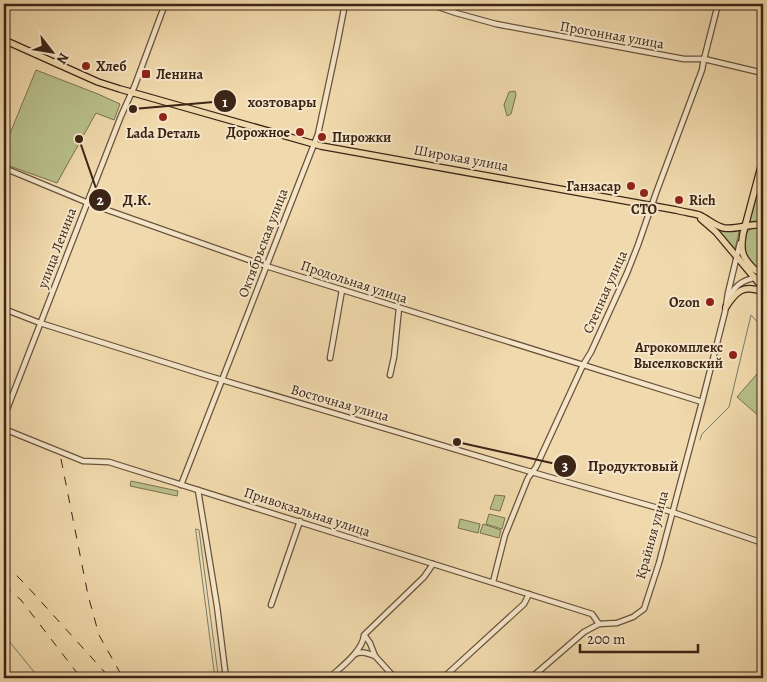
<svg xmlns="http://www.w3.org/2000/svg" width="767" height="682" font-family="Alegreya,serif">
<rect width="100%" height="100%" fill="#f0d9ac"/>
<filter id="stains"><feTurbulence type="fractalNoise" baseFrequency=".004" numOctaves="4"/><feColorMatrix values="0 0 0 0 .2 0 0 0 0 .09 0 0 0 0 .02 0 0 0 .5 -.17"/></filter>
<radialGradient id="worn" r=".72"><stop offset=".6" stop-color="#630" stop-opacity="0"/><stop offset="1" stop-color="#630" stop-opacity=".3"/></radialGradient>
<g fill="#b8bf8a" stroke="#7a7250">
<path d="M36 70 98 94 120 104 114 120 96 113 57 183 4 164V148Z"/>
<path d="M515 91 516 95 511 114 507 116 504 105 509 92Z"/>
<path d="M760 176 763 208V222L755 221 748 222Z"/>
<path d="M756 227 763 229V269C758 268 752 266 749 261 744 255 742 241 746 234 748 230 752 228 756 227Z"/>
<path d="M740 228 735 249 718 230 725 231Z"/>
<path d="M763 367V415L761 418 737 397Z"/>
<path d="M131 481 178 491 177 496 130 486Z"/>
<path d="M495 495 505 496 500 511 490 509Z"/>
<path d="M489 514 505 518 502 529 486 524Z"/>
<path d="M460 519 480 524 478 533 458 528Z"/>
<path d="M483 524 501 530 499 538 480 533Z"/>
</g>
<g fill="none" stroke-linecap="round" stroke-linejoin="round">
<g stroke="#757e72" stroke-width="1">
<path d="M700 440 702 434 729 407 751 315 763 328"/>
<path d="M196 529 199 530 218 674 215 675Z"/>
<path d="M4 635 39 678"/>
</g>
<g stroke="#69523c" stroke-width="7">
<g id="minor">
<path d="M430 4 456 13 496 24 684 59H704L763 73"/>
<path d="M4 168 93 205 266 266 702 402"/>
<path d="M729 299C735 282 747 279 763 276"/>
<path d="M4 309 40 323 202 374 528 471 672 512 763 543"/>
<path d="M330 358 342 290"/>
<path d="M390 375 394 357 399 308"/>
<path d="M4 417 121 116 135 85 165 4"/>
<path d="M4 429 83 461 109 462C270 513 431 563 592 614L599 624"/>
<path d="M181 485 318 134 337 45 345 4"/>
<path d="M198 490 217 606 226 678"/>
<path d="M493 582 505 535 528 478 536 467 583 365 591 352 627 273 638 245 656 193 702 70 704 59 718 4"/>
<path d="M271 605 300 521"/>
<path d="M365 636 370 643 375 656 395 678"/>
<path d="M355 654C362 651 367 653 375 656"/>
<path d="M329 678C340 668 363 651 364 635L424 577 433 564"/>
<path d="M443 678 524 604 529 594"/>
<path d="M531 678 584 632 599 624 617 623 633 617 644 609 659 563 702 402 725 312 728 293 740 243"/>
</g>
</g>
<g stroke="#3c2516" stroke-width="8">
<g id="major">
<path d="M4 40 98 82 120 89 321 146 676 210C683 212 692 213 699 215 708 219 715 226 724 228 737 230 750 223 763 225"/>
<path d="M762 172 763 188"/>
<path d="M701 219 716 232 763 288"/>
<path d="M752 268 763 275"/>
<path d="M754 269C742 257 740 251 743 234L763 159"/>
<path d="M726 307C736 291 744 284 763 292"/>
</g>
</g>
<use href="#minor" stroke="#f5e6c9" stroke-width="4.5"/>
<use href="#major" stroke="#f0d9ac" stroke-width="5.5"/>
<g stroke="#3c2516" stroke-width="1" stroke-dasharray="9 9" stroke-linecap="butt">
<path d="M61 459 88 595 99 635 123 678"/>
<path d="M4 563 26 585 110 678"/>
<path d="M4 585 21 600 81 678"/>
</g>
</g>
<g fill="#8f2418" stroke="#f5e6c9" stroke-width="2">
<circle cx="86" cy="66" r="5"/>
<rect x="141" y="69" width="10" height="10" rx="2.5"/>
<circle cx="163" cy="117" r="5"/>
<circle cx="300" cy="132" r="5"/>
<circle cx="322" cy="137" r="5"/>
<circle cx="631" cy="186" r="5"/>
<circle cx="644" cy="193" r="5"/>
<circle cx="679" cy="200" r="5"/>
<circle cx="710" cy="302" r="5"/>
<circle cx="733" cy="355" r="5"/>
</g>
<g text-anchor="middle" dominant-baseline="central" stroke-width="4" stroke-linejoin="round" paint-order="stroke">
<g font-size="14" fill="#3c2516" stroke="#f5e6c9">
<text transform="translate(612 35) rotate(10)">Прогонная улица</text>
<text transform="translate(461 158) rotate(10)">Широкая улица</text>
<text transform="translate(263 243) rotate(-69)">Октябрьская улица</text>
<text transform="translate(57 248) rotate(-69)">улица Ленина</text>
<text transform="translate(354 282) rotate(18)">Продольная улица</text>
<text transform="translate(605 292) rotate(-66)">Степная улица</text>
<text transform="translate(340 403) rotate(16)">Восточная улица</text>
<text transform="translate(307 512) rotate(18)">Привокзальная улица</text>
<text transform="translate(652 535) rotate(-75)">Крайняя улица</text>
</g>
<g font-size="14" font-weight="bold" fill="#3c2516" stroke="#f5e6c9" text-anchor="start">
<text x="96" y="66">Хлеб</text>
<text x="156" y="74">Ленина</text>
<text x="290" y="132" text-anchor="end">Дорожное</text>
<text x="163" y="133" text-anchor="middle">Lada Dеталь</text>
<text x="332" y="137">Пирожки</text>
<text x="621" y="186" text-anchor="end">Ганзасар</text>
<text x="689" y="200">Rich</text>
<text x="644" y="209" text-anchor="middle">СТО</text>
<text x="700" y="302" text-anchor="end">Ozon</text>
<text x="723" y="347" text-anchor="end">Агрокомплекс<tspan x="723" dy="16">Выселковский</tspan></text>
</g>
</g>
<path fill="none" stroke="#3c2516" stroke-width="2" d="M133 109L225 101M79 139L100 200M457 442L565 466"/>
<g fill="#3c2516" stroke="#f5e6c9" stroke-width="2">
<circle cx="133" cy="109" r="5"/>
<circle cx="79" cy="139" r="5"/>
<circle cx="457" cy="442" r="5"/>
<circle cx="225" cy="101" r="12"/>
<circle cx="100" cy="200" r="12"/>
<circle cx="565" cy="466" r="12"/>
</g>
<g font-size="15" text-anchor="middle" font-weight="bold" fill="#fff">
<text x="225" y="107">1</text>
<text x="100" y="205">2</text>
<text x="565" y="471">3</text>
</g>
<g font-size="15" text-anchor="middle" font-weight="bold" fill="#3c2516" stroke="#f5e6c9" stroke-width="4" stroke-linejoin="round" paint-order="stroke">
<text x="282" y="107">хозтовары</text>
<text x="137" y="205">Д.К.</text>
<text x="633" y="471">Продуктовый</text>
</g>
<rect width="767" height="682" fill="none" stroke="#f0d9ac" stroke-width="20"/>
<rect x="5" y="5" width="757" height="672" fill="none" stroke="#3c2516" stroke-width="2.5"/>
<rect x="10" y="10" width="747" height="662" fill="none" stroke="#3c2516"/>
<g transform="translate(52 52) rotate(121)" stroke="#f5e6c9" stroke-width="4" paint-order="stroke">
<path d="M0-4L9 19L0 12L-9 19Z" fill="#3c2516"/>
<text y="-8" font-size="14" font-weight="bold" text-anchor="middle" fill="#3c2516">N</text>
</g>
<path d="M580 644v8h118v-8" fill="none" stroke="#3c2516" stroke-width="2.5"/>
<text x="587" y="644" font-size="15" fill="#3c2516" stroke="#f5e6c9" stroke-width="4" paint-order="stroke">200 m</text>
<rect width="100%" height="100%" filter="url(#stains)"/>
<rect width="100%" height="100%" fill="url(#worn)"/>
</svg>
